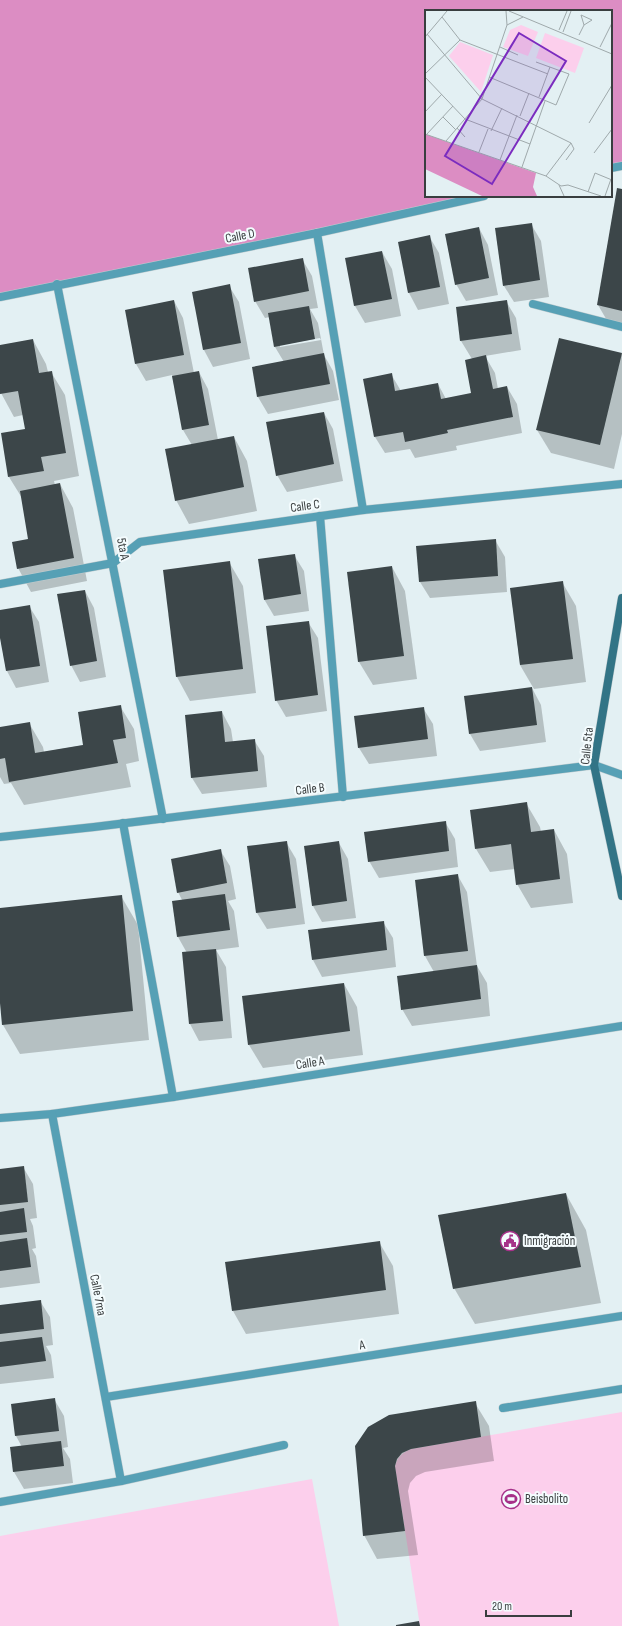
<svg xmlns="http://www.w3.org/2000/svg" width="622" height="1626" font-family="'Sofia Sans Condensed',sans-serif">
<rect width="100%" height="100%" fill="#e3f0f3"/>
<g fill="#fccfec">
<path d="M622 1412V1626H420L395 1467C397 1457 402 1453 411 1449Z"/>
<path d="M312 1479 339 1626H0V1536Z"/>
</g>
<path fill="#dc8dc3" d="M0 0H622V166L611 168V11H426V196H484L0 297Z"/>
<g fill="#0003" fill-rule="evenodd">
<path d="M622 190V331L612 329 598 305Z"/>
<path d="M531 224 541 241 549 297 514 302 504 286Z"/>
<path d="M479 228 488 245 498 295 466 301 456 284Z"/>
<path d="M429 236 439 253 449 304 418 310 409 293 399 242Z"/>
<path d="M382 252 392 269 401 316 365 323 355 306 347 259Z"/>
<path d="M302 259 312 276 318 308 310 309 318 323 324 355 333 371 339 400 268 414 258 397 253 368 284 362 275 347 270 317 265 318 255 301ZM320 338 321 340 280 347V345Z"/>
<path d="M229 286 239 302 250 359 213 367 204 350 193 293Z"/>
<path d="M174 301 183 318 194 373 199 372 208 389 218 440 234 437 247 461 257 511 189 524 176 500 192 445 183 430 172 375 146 381 136 364 126 310Z"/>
<path d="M506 301 516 318 521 350 485 356 495 373 498 389 507 387 517 404 522 433 456 446 457 450 415 458 410 449 385 453 375 437 391 374 401 391 438 384 446 399 472 394V359L461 341 457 308Z"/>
<path d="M560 339 622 354V434L614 469 551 453 537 430Z"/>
<path d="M33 340 46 364 48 372H51L65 395 79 476 54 481 55 485 60 484 73 508 87 581 31 592 18 568 30 540 22 498 9 477 26 430 23 415 14 417 1 393 0 346Z"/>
<path d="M324 413 333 429 343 481 287 492 277 475Z"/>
<path d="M495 540 505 557 507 592 430 598 420 582Z"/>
<path d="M294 555 304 571 309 611 274 616 264 599Z"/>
<path d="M229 562 243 586 256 693 190 701 177 677 164 571Z"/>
<path d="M392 567 405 591 417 679 373 685 359 662Z"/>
<path d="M562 582 576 606 586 682 534 689 520 665 511 589Z"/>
<path d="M85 591 94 608 106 677 80 682 71 665Z"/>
<path d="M29 606 39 622 49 682 16 688 7 671 0 632V611Z"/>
<path d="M308 622 318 638 327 711 286 717 276 700Z"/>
<path d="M532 688 541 705 546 742 480 751 470 734 466 697Z"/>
<path d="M120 706 134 729 139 761 126 764 131 787 24 805 11 783 4 784 0 777V728L29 723 43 747 44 752 84 745Z"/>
<path d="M423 708 433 724 437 756 369 764 359 748Z"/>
<path d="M222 712 231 729 233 742 254 740 264 756 267 787 202 794 192 778Z"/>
<path d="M526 803 540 827 541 832 554 830 567 854 573 903 531 908 517 884 515 869 490 872 476 849Z"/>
<path d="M445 822 455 839 458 867 379 878 369 861Z"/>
<path d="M286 842 296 859 305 924 267 929 257 913Z"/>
<path d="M339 843 348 859 356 918 322 922 313 906Z"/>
<path d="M220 850 230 866 236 899 228 901 234 911 239 947 216 950 226 967 232 1038 199 1041 190 1024 187 953 178 937 174 902 182 900 178 892Z"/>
<path d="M458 876 467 892 477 966 487 983 490 1016 412 1026 402 1009 434 972 425 956 416 881Z"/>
<path d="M121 896 138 925 149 1040 20 1054 3 1025 0 993V909Z"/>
<path d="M383 922 393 938 396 967 322 977 313 960Z"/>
<path d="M344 984 357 1007 363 1055 263 1068 249 1045Z"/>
<path d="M23 1167 33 1184 37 1218 30 1219 33 1226 36 1248 32 1249 36 1256 40 1283 0 1288V1170Z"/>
<path d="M566 1194 586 1230 601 1303 475 1324 454 1288Z"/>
<path d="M379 1242 393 1266 399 1314 246 1334 233 1311Z"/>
<path d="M40 1301 50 1317 53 1345 46 1346 51 1355 54 1378 0 1384V1306Z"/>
<path d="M54 1399 64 1416 68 1447 63 1448 70 1459 73 1483 24 1489 14 1472 11 1448 22 1447 16 1436 12 1405Z"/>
<path d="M475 1403 489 1426 494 1461 425 1472 416 1476 410 1483 408 1491 418 1555 377 1559 364 1535 357 1447Z"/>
</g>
<g fill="#3c4649">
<path d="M617 188 622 189V311L597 305Z"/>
<path d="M532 223 540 280 503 286 495 228Z"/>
<path d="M479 227 489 278 455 285 445 234Z"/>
<path d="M430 235 440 287 408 293 398 242Z"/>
<path d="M382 251 392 299 354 306 345 258Z"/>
<path d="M303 258 309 291 254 302 248 268Z"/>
<path d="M230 284 241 343 203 350 192 292Z"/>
<path d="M174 300 184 355 135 364 125 310Z"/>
<path d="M507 300 512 334 460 341 456 307Z"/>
<path d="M309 306 315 339 274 347 268 313Z"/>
<path d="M559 338 622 353 600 445 536 430Z"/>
<path d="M33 339 39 373 52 371 66 453 41 457 44 471 8 477 1 433 25 429 18 391 0 394V345Z"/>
<path d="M324 353 330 384 257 397 252 367Z"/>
<path d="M486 355 493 389 507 386 513 417 447 430 448 433 405 442 403 432 374 437 363 379 392 373 395 391 438 383 441 399 471 393 465 360Z"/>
<path d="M199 371 209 425 182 430 172 376Z"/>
<path d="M324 412 334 464 276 476 266 422Z"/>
<path d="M234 436 244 487 175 501 165 449Z"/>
<path d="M60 483 74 558 17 569 12 542 28 539 20 491Z"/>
<path d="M496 539 498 576 419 582 416 546Z"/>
<path d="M295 554 301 594 264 600 258 559Z"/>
<path d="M230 561 243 669 176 677 163 570Z"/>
<path d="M392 566 404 656 358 662 347 572Z"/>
<path d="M563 581 573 659 520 665 510 588Z"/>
<path d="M85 590 97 661 70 666 57 594Z"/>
<path d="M30 605 40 666 6 671 0 638V610Z"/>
<path d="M309 621 318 695 275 701 266 626Z"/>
<path d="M532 687 537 725 469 734 464 696Z"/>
<path d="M121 705 126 738 113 740 118 763 9 782 5 758 0 759V727L30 722 35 753 83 745 78 712Z"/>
<path d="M424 707 428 739 358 748 354 716Z"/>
<path d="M222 711 225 742 255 739 258 771 191 778 185 715Z"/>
<path d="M527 802 531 832 554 829 560 879 516 885 511 844 475 849 470 810Z"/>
<path d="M446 821 449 851 368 862 364 832Z"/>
<path d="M287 841 296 908 256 913 247 846Z"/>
<path d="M339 841 347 901 312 906 304 846Z"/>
<path d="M221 849 227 883 177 893 171 859Z"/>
<path d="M458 874 468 951 424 956 415 880Z"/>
<path d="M225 894 230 930 177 937 172 901Z"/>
<path d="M122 895 133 1011 2 1025 0 1003V908Z"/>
<path d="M384 921 387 950 312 960 308 930Z"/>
<path d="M216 949 223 1021 189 1024 182 952Z"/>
<path d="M477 965 481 999 401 1010 397 976Z"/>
<path d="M344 983 350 1031 248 1045 242 996Z"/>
<path d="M24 1166 28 1202 0 1205V1169Z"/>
<path d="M566 1193 581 1267 453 1289 438 1215Z"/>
<path d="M24 1208 27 1232 0 1235V1212Z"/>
<path d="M27 1238 31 1267 0 1271V1242Z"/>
<path d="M380 1241 386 1290 232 1311 225 1262Z"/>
<path d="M41 1300 44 1329 0 1334V1305Z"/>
<path d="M42 1337 46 1361 0 1367V1342Z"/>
<path d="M55 1398 59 1431 15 1436 11 1404Z"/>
<path d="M476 1401 481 1437 411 1449 402 1453 397 1459 395 1466 405 1531 363 1536 355 1446 368 1427 389 1415Z"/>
<path d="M61 1441 64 1466 13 1472 10 1447Z"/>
<path d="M419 1621 420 1626H396V1625Z"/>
</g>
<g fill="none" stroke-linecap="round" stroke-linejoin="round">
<g stroke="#c1cccf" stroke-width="9">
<g id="lane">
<path d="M533 304 622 327"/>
<path d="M503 1408 622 1389"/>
<path d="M121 1481 284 1445"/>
</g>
</g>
<g stroke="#c1cccf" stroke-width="9">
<g id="street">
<path d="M611 168 622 166"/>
<path d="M317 233 363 510"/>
<path d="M57 284 163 819"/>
<path d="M0 297 317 233 484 196"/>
<path d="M320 516 343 797"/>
<path d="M0 584 113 563 140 542 363 510 622 484"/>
<path d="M123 823 173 1097"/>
<path d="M0 837 94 827 594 765 622 775"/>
<path d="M0 1118 52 1114 173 1097 622 1026"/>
<path d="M106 1397 622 1316"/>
<path d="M0 1502 121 1481 52 1114"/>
</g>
</g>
<g stroke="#c1cccf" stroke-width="9">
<path id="secondary" d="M622 598 594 765 622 896"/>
</g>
<use href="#lane" stroke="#56a0b5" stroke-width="8"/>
<use href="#street" stroke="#56a0b5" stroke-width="8"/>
<use href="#secondary" stroke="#327486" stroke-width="8"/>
</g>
<defs>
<g id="civic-ring" transform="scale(1)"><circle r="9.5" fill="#f4fcfe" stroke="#a63189" stroke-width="1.5"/><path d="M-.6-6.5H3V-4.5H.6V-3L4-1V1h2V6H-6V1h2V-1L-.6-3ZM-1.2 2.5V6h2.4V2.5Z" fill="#a63189"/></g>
<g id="stadium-ring" transform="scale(1)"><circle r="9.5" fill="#f4fcfe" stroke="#a63189" stroke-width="1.5"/><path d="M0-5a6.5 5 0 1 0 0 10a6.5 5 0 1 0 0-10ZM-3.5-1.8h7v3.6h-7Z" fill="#a63189"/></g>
</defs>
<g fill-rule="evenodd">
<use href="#civic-ring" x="510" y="1241"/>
<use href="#stadium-ring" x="511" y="1499"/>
</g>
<g text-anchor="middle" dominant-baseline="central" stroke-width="4" stroke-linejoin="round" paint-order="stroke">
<g font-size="13" fill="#393e3f" stroke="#f4fcfe">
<text transform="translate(240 236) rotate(-11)">Calle D</text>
<text transform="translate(305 506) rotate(-8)">Calle C</text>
<text transform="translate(123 549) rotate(79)">5ta A</text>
<text transform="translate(587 746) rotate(-84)">Calle 5ta</text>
<text transform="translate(310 789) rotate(-7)">Calle B</text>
<text transform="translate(310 1063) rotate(-9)">Calle A</text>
<text transform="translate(98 1295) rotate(79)">Calle 7ma</text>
<text transform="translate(362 1345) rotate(-9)">A</text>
</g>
<g font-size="13" fill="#393e3f" stroke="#f4fcfe" text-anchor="start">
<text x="524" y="1241">Inmigración</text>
<text x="525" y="1499">Beisbolito</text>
</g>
</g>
<g transform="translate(425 10)">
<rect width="187" height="187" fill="#e3f0f3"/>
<path d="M96 15 113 22 103 46 78 37 85 20ZM120 23 159 38 150 63 111 48ZM35 32 68 45 56 82 24 46Z" fill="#fccfec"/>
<path d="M0 124 111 163 108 177 112 186H57L0 159Z" fill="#dc8dc3"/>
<path fill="none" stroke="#9fa9ab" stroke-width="1" d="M84 1 187 44M17 7 35 30 123 64M82 15 98 7M134 20 142 1M138 22 146 1M2 24 57 89 146 133M154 25 159 15 167 10 156 5 159 15M0 27 22 1M75 37 93 45M175 37 187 13M0 64 35 30M0 67 40 109 105 134M64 67 131 95 144 64 111 52M114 87 125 57M0 102 17 84M95 106 104 83M18 107 31 120M164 113 187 75M32 118 40 127M66 121 77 98M0 124 121 166 136 176 143 175 176 186M1 125 28 96M21 131 57 89 82 15 81 1M54 142 63 119M169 143 187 119M75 150 92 105M141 150 149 139 146 133M97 157 120 91M121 166 146 133M134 175 139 186M163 182 170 163 187 170M180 186 186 169"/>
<path fill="#7b2cbf" fill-opacity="0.15" stroke="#7b2cbf" stroke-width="2" d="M94 23 141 51 67 174 20 146Z"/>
<rect width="187" height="187" fill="none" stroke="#393e3f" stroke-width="2"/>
</g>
<path d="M486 1610v6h85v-6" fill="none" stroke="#393e3f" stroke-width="2"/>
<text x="492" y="1610" font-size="12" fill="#393e3f" stroke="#f4fcfe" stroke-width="3" paint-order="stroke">20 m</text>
</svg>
